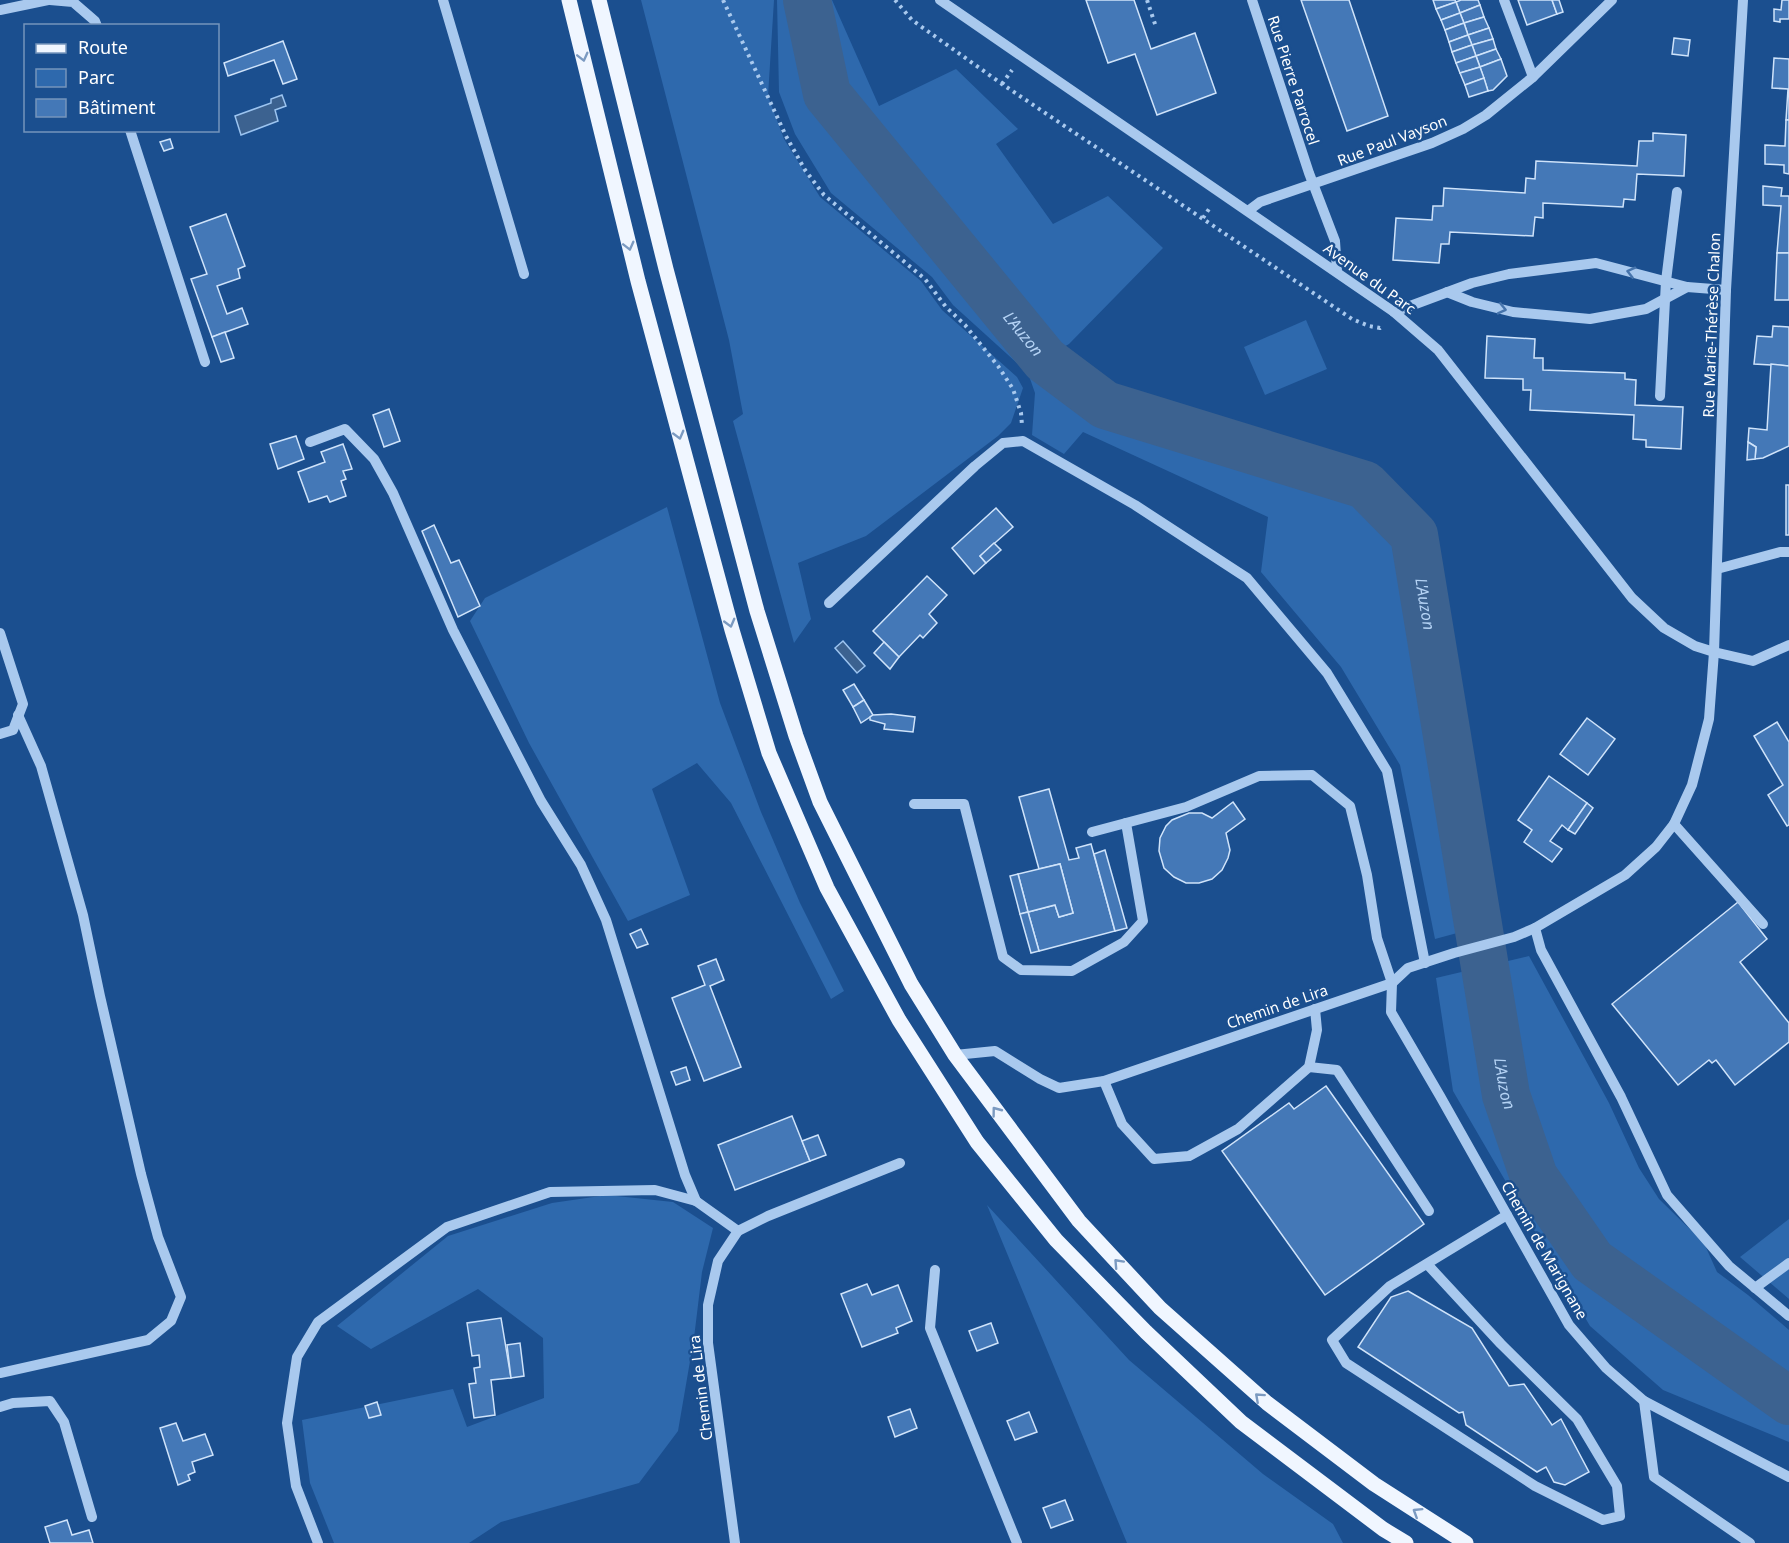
<svg xmlns="http://www.w3.org/2000/svg" width="1789" height="1543" font-family="'Noto Sans',sans-serif">
<rect width="100%" height="100%" fill="#1b4f8f"/>
<g fill="#2e69ad">
<path d="M641 0H774L768 96 784 139 820 197 921 281 942 310 1017 377 1023 388 1011 423 998 436 866 536 798 563 811 619 794 643 733 421 743 414 729 340Z"/>
<path d="M777 0H832L879 106 956 69 1018 129 996 144 1053 224 1108 196 1163 248 1069 344 1038 362 1098 412 1360 494 1406 539 1472 929 1435 939 1400 765 1341 667 1261 572 1268 517 1083 432 1064 454 1032 435 1035 393 1028 373 953 305 932 277 831 193 795 134 779 92Z"/>
<path d="M1306 320 1327 369 1265 395 1244 347Z"/>
<path d="M667 507 720 703 761 812 800 903 844 991 831 999 731 803 697 763 652 789 690 895 628 921 529 743 470 621 485 598Z"/>
<path d="M1529 956 1609 1103 1639 1168 1659 1199 1704 1243 1717 1272 1748 1295 1789 1330V1442L1663 1390 1590 1326 1453 1091 1436 978Z"/>
<path d="M607 1195 673 1202 713 1228 702 1272 694 1338 678 1431 639 1483 501 1522 469 1543H334L310 1483 302 1420 453 1389 467 1427 544 1398 543 1338 478 1289 371 1349 337 1326 448 1236 552 1203Z"/>
<path d="M987 1205 1129 1360 1263 1474 1333 1524 1343 1543H1127Z"/>
<path d="M1789 1219V1299L1740 1257Z"/>
</g>
<g fill="#3c6290" stroke="#9cc4f0" stroke-width="1.5">
<path d="M282 95 286 106 275 110 278 121 241 135 235 116 271 103V99Z"/>
<path d="M843 641 865 666 857 673 835 648Z"/>
</g>
<g fill="none" stroke-linecap="round" stroke-linejoin="round">
<path stroke="#3c6290" stroke-width="48" id="s1" d="M807 0 827 94 1045 360 1105 405 1365 485 1414 535 1506 1095 1534 1177 1592 1261 1789 1401"/>
</g>
<g fill="#4478b7" stroke="#cfe3fa" stroke-width="1.5">
<path d="M1086 0H1134L1151 49 1195 33 1216 93 1157 115 1135 54 1108 63Z"/>
<path d="M1301 0H1349L1388 116 1347 131Z"/>
<path d="M1433 0H1455L1456 2 1436 9Z"/>
<path d="M1461 0H1478L1480 5 1460 13 1456 2Z"/>
<path d="M1518 0H1552L1557 14 1527 25Z"/>
<path d="M1552 0H1559L1563 12 1557 14Z"/>
<path d="M1782 0H1789V19H1780V22L1774 21V9L1781 10Z"/>
<path d="M1456 2 1460 13 1441 20 1436 9Z"/>
<path d="M1480 5 1484 17 1464 23 1460 13Z"/>
<path d="M1460 13 1464 23 1445 30 1441 20Z"/>
<path d="M1484 17 1489 28 1468 35 1464 23Z"/>
<path d="M1464 23 1468 35 1449 42 1445 30Z"/>
<path d="M1489 28 1493 39 1472 45 1468 35Z"/>
<path d="M1468 35 1472 45 1452 52 1449 42Z"/>
<path d="M1674 38 1690 40 1688 56 1672 54Z"/>
<path d="M1493 39 1496 49 1476 56 1472 45Z"/>
<path d="M283 41 297 79 283 84 274 60 228 76 224 63Z"/>
<path d="M1472 45 1476 56 1456 63 1452 52Z"/>
<path d="M1496 49 1501 59 1480 67 1476 56Z"/>
<path d="M1476 56 1480 67 1460 73 1456 63Z"/>
<path d="M1774 58 1789 59V120H1786L1788 89 1772 88Z"/>
<path d="M1501 59 1507 76 1493 90 1488 91 1480 67Z"/>
<path d="M1480 67 1484 78 1465 85 1460 73Z"/>
<path d="M1484 78 1488 91 1469 97 1465 85Z"/>
<path d="M1786 120H1789V174L1784 173V165L1765 164V145L1785 146Z"/>
<path d="M1653 133 1686 135 1684 176 1637 174 1635 200 1624 199 1623 207 1543 203V218L1535 217 1533 236 1450 232 1449 244H1441L1439 263 1393 260 1396 218 1432 220 1433 206H1443L1444 188 1525 193 1526 178 1535 179 1536 161 1637 166 1639 141H1653Z"/>
<path d="M170 139 173 148 164 151 160 142Z"/>
<path d="M1763 186 1782 188 1781 196H1789V253H1777L1781 206 1763 205Z"/>
<path d="M226 214 245 266 238 269 240 278 217 286 227 314 242 308 248 324 212 337 191 279 207 274 190 227Z"/>
<path d="M1777 253H1789V300H1775Z"/>
<path d="M1773 326 1789 327V366L1754 364 1757 336 1772 337Z"/>
<path d="M225 332 234 358 221 362 212 337Z"/>
<path d="M1487 336 1535 339 1534 358H1543V370L1625 373V379L1636 380 1635 405 1683 407 1681 449 1646 447V440L1633 439 1634 415 1530 410 1531 390H1523V379L1485 378Z"/>
<path d="M1771 364 1789 366V446L1763 458 1755 459 1756 447 1748 442 1749 428 1767 430Z"/>
<path d="M389 409 400 441 384 447 373 415Z"/>
<path d="M296 436 304 459 278 469 270 444Z"/>
<path d="M1748 442 1756 447 1755 459 1747 460Z"/>
<path d="M343 444 352 469 343 471 346 479 341 481 346 496 330 502 327 496 309 502 298 472 325 462 321 452Z"/>
<rect x="1786" y="485" width="3" height="50"/>
<path d="M996 508 1013 527 980 556 986 563 974 574 952 548Z"/>
<path d="M434 525 451 563 459 560 480 606 458 617 422 531Z"/>
<path d="M994 543 1001 550 986 563 980 556Z"/>
<path d="M927 576 947 595 929 614 937 623 923 638 920 635 899 657 873 631Z"/>
<path d="M884 642 899 657 890 669 874 653Z"/>
<path d="M854 684 864 700 853 707 843 690Z"/>
<path d="M864 700 873 715 861 723 853 707Z"/>
<path d="M891 714 915 717 913 732 884 729 885 724 870 720V717L873 715Z"/>
<path d="M1587 718 1615 739 1588 775 1560 754Z"/>
<path d="M1777 722 1789 742V825L1787 826 1768 795 1783 785 1754 736Z"/>
<path d="M1549 776 1587 803 1568 830 1562 825 1550 841 1562 849 1552 862 1524 842 1532 830 1518 820Z"/>
<path d="M1049 789 1069 860 1079 858 1076 848 1091 844 1115 931 1039 951 1028 912 1055 905 1059 917 1073 913 1060 864 1039 869 1019 797Z"/>
<path d="M1233 802 1245 819 1226 833 1230 850 1228 858 1222 870 1212 879 1199 883H1186L1174 877 1164 868 1159 851 1160 838 1166 826 1172 820 1189 813H1202L1212 818Z"/>
<path d="M1587 803 1593 808 1575 834 1568 830Z"/>
<path d="M1105 850 1127 928 1115 931 1094 854Z"/>
<path d="M1060 864 1073 913 1059 917 1055 905 1028 912 1018 874Z"/>
<path d="M1018 874 1028 912 1020 914 1010 876Z"/>
<path d="M1738 902 1767 939 1740 962 1789 1023V1042L1735 1085 1716 1060 1712 1063 1709 1060 1678 1085 1612 1004Z"/>
<path d="M1028 912 1039 951 1031 953 1020 914Z"/>
<path d="M641 929 648 944 637 948 630 934Z"/>
<path d="M716 959 724 980 710 986 741 1067 704 1081 672 998 705 985 698 966Z"/>
<path d="M686 1067 690 1080 676 1085 671 1072Z"/>
<path d="M1326 1086 1424 1224 1325 1295 1222 1151 1289 1103 1294 1109Z"/>
<path d="M792 1116 810 1161 735 1190 718 1145Z"/>
<path d="M818 1135 826 1155 810 1161 802 1141Z"/>
<path d="M867 1284 872 1295 898 1285 912 1321 896 1328 898 1333 862 1347 841 1294Z"/>
<path d="M1408 1291 1472 1328 1509 1386 1524 1384 1552 1425 1561 1419 1589 1472 1565 1485 1554 1482 1546 1467 1537 1472 1466 1425 1463 1412 1459 1413 1358 1347 1391 1297Z"/>
<path d="M501 1318 511 1378 491 1380 495 1415 474 1418 469 1384 476 1383 474 1368 480 1367 479 1355 472 1356 467 1323Z"/>
<path d="M991 1323 998 1343 977 1351 969 1331Z"/>
<path d="M520 1343 524 1376 511 1378 507 1345Z"/>
<path d="M377 1402 381 1415 369 1418 365 1406Z"/>
<path d="M910 1409 917 1428 895 1437 888 1417Z"/>
<path d="M1029 1412 1037 1432 1015 1440 1007 1421Z"/>
<path d="M176 1423 183 1441 205 1434 213 1455 192 1462 195 1472 188 1475 190 1480 178 1485 160 1428Z"/>
<path d="M1065 1500 1073 1520 1051 1528 1043 1508Z"/>
<path d="M67 1520 72 1535 89 1530 93 1543H50L45 1527Z"/>
</g>
<g fill="none" stroke-linecap="round" stroke-linejoin="round">
<g stroke="#a9c9ee" stroke-width="4" stroke-dasharray="3 4.5" stroke-linecap="butt">
<path d="M723 0 786 136 805 170 824 195 925 279 946 307 965 325 998 366 1013 389 1021 413 1022 425"/>
<path d="M895 0 912 20 1002 84 1352 319 1369 326 1380 328 1382 326"/>
<path d="M1147 0 1156 27"/>
<path d="M1002 84 1012 70"/>
<path d="M1203 218 1211 206"/>
</g>
<g stroke="#a9c9ee" stroke-width="10">
<path d="M50 0 73 2 95 21 97 26"/>
<path d="M443 0 524 274"/>
<path d="M940 0 1394 312 1438 350 1632 598 1664 628 1695 646 1714 652 1753 661 1789 645"/>
<path d="M1252 0 1309 173 1335 241 1337 271"/>
<path d="M1504 0 1533 77"/>
<path d="M0 10 48 0"/>
<path d="M130 130 205 362"/>
<path d="M1248 211 1260 202 1432 143 1463 129 1486 115 1533 77 1612 0"/>
<path d="M1447 292 1472 302 1513 312 1590 319 1646 309 1687 287"/>
<path d="M1394 312 1472 283 1509 274 1596 263 1687 287 1726 290"/>
<path d="M1660 396 1666 281 1677 192"/>
<path d="M310 442 345 429 374 459 393 493 453 630 541 801 581 865 606 920 685 1175 696 1201"/>
<path d="M1717 569 1780 552H1789"/>
<path d="M829 603 975 466 1003 443 1023 441 1135 505 1247 578 1327 673 1387 771 1425 963"/>
<path d="M0 633 23 704 13 730 0 734"/>
<path d="M914 804H964L1003 957 1021 970 1072 971 1124 942 1143 921 1126 823"/>
<path d="M1674 824 1763 924"/>
<path d="M1092 832 1186 807 1259 776 1312 775 1350 806 1367 875 1377 938 1392 983 1391 1012 1440 1096 1569 1325 1606 1368 1644 1401 1789 1477"/>
<path d="M1535 928 1541 950 1621 1097 1667 1195 1729 1266 1789 1316"/>
<path d="M955 1055 995 1051 1040 1079 1059 1088 1104 1081 1392 983 1408 968 1454 953 1514 937 1535 928 1625 875 1656 847 1674 824 1692 785 1709 719 1714 652 1726 290 1743 0"/>
<path d="M1309 1067 1337 1070 1429 1211"/>
<path d="M1104 1081 1122 1124 1154 1159 1189 1156 1238 1129 1309 1067 1317 1030 1315 1009"/>
<path d="M1427 1264 1501 1344 1577 1419 1617 1486 1620 1516 1603 1520 1535 1486 1346 1363 1332 1340 1390 1286 1507 1215"/>
<path d="M935 1270 930 1328 1017 1543"/>
<path d="M1755 1288 1789 1263"/>
<path d="M0 1373 148 1340 171 1321 181 1297 158 1237 141 1174 100 996 83 915 41 766 18 715"/>
<path d="M1644 1401 1654 1477 1750 1543"/>
<path d="M0 1407 13 1403 50 1401 64 1422 92 1517"/>
<path d="M318 1543 296 1486 287 1423 297 1357 318 1322 447 1227 550 1192 655 1190 696 1201 738 1231"/>
<path d="M735 1543 708 1343V1305L718 1261 738 1231 768 1216 900 1163"/>
</g>
<g stroke="#f0f6ff" stroke-width="15">
<path d="M569 0 638 281 732 630 769 753 827 888 899 1020 977 1142 1056 1240 1146 1332 1241 1422 1383 1529 1406 1543"/>
<path d="M599 0 666 269 757 611 796 736 820 802 911 984 955 1055 1079 1221 1160 1308 1267 1403 1374 1484 1466 1543"/>
</g>
</g>
<defs><path id="oneway-chevron" d="M-2-3.5L2.5 0L-2 3.5" fill="none" stroke-width="1.6" stroke-linecap="round" stroke-linejoin="round" transform="scale(1.5)"/></defs>
<g stroke="#7b9ac1">
<use href="#oneway-chevron" transform="translate(583 57) rotate(76)"/>
<use href="#oneway-chevron" transform="translate(629 246) rotate(76)"/>
<use href="#oneway-chevron" transform="translate(679 435) rotate(75)"/>
<use href="#oneway-chevron" transform="translate(730 623) rotate(75)"/>
<use href="#oneway-chevron" transform="translate(996 1111) rotate(-127)"/>
<use href="#oneway-chevron" transform="translate(1118 1263) rotate(-133)"/>
<use href="#oneway-chevron" transform="translate(1259 1397) rotate(-138)"/>
<use href="#oneway-chevron" transform="translate(1417 1512) rotate(-148)"/>
</g>
<g stroke="#4674ac">
<use href="#oneway-chevron" transform="translate(1631 272) rotate(-166)"/>
<use href="#oneway-chevron" transform="translate(1502 309) rotate(13)"/>
</g>
<g text-anchor="middle" dominant-baseline="central" stroke-width="5" stroke-linejoin="round" paint-order="stroke">
<g font-size="15" fill="#fff" stroke="#1b4f8f">
<text transform="translate(1294 80) rotate(72)">Rue Pierre Parrocel</text>
<text transform="translate(1392 140) rotate(-21)">Rue Paul Vayson</text>
<text transform="translate(1370 278) rotate(36)">Avenue du Parc</text>
<text transform="translate(1711 325) rotate(-88)">Rue Marie-Thérèse Chalon</text>
<text transform="translate(1277 1006) rotate(-19)">Chemin de Lira</text>
<text transform="translate(1545 1250) rotate(60)">Chemin de Marignane</text>
<text transform="translate(700 1388) rotate(-97)">Chemin de Lira</text>
</g>
<g font-size="16" font-style="italic" fill="#b5d3f5" stroke="#1b4f8f">
<text stroke="none"><textPath href="#s1" startOffset="406">L'Auzon</textPath></text>
<text stroke="none"><textPath href="#s1" startOffset="927">L'Auzon</textPath></text>
<text stroke="none"><textPath href="#s1" startOffset="1413">L'Auzon</textPath></text>
</g>
</g>
<rect x="24" y="24" width="195" height="108" fill="#1b4f8f" stroke="#7695bc" stroke-width="1.5"/>
<rect x="36" y="44" width="30" height="9" fill="#f0f6ff" stroke="#7695bc" stroke-width="1.5"/>
<text x="78" y="54" font-size="18" fill="#ffffff">Route</text>
<rect x="36" y="69" width="30" height="18" fill="#2e69ad" stroke="#7695bc" stroke-width="1.5"/>
<text x="78" y="84" font-size="18" fill="#ffffff">Parc</text>
<rect x="36" y="99" width="30" height="18" fill="#4478b7" stroke="#7695bc" stroke-width="1.5"/>
<text x="78" y="114" font-size="18" fill="#ffffff">Bâtiment</text>
</svg>
